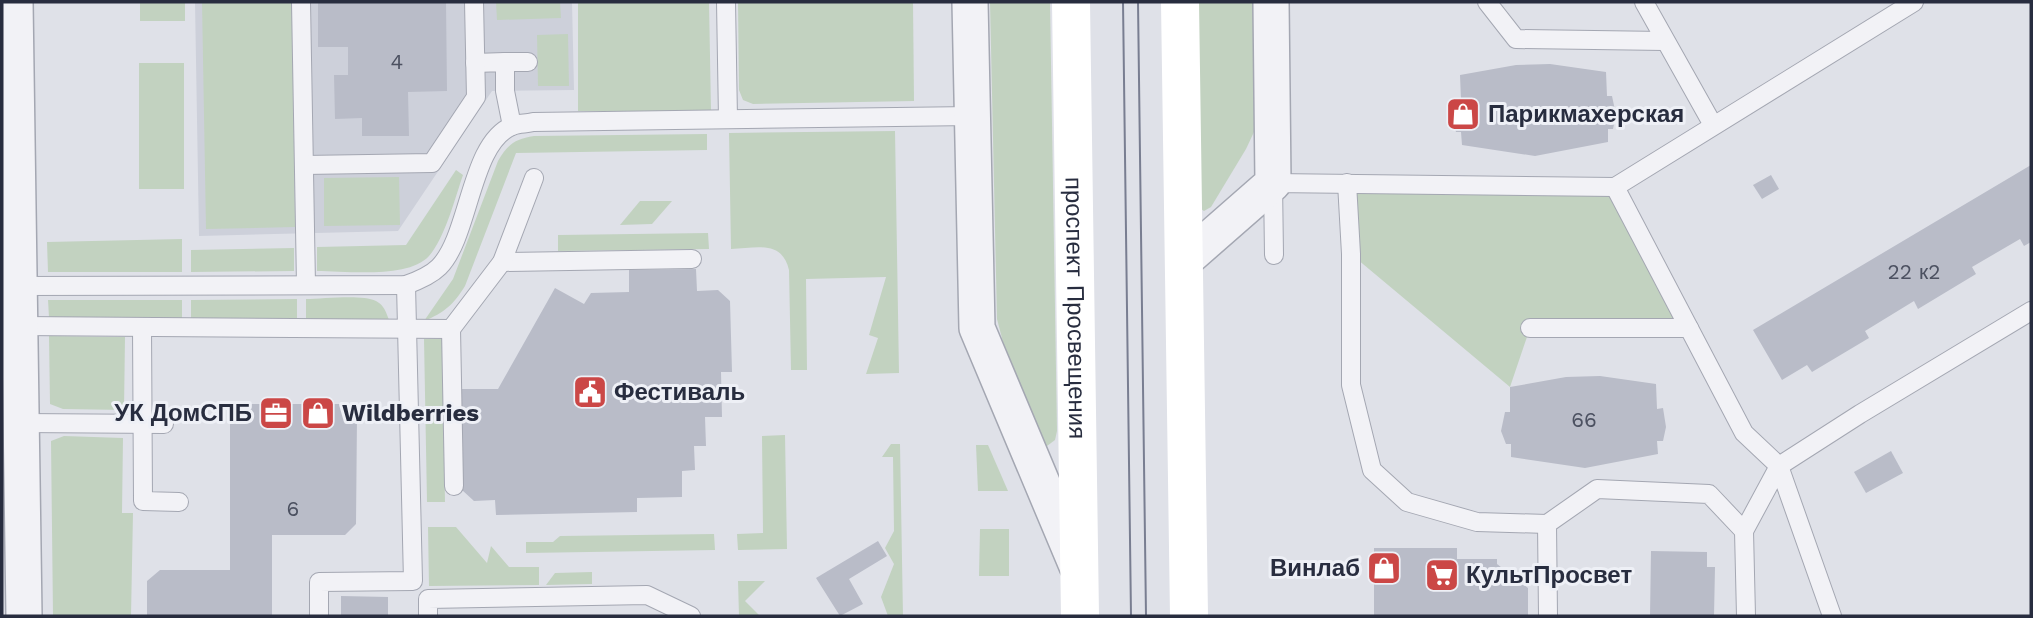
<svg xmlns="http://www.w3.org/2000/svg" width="2033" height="618" font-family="'Work Sans',sans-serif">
<rect width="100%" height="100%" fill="#dfe1e8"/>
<path fill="#cdd0da" d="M195 2H572L574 90 492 91 398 231 199 236Z"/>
<g fill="#c2d2c0">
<rect x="140" y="2" width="45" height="19"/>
<path d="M202 2H292L295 227 206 229Z"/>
<path d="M496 2H560L561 18 497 20Z"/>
<path d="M578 2H709L711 111H578Z"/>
<path d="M738 2H913L914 101 753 104 743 100 739 90Z"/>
<path d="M990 2H1050L1057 431 1055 440 1047 446 1042 443 1003 342 997 319Z"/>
<path d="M1196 2H1255L1257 112 1254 132 1246 149 1211 207 1204 211 1201 209Z"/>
<path d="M568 34 569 86H538L537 35Z"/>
<rect x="139" y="63" width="45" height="126"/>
<path d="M895 131 899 373 866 374 878 338 869 335 886 277 806 279 807 370H791L789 270C782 240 757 248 731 249L729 133Z"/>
<path d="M707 134V150L516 153 465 286C454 304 444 313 424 321L453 279 498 161C508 144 515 139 534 136Z"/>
<path d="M456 170 463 175C455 198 445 238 429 256 408 279 347 271 317 271V247L406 245Z"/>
<path d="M399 177 400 225 324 226V178Z"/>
<path d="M1347 183 1615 187 1689 328H1530L1510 387 1351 254Z"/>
<path d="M640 201H672L652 224 620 225Z"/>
<path d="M708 233 709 249 558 251V235Z"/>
<path d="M182 239V272H48L47 242Z"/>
<path d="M294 248V271L191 272V250Z"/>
<path d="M297 299V320L191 319V300Z"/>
<path d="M306 299C323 299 362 294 376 301 384 305 386 312 389 320L306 319Z"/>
<path d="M48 300H182V319L49 317Z"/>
<path d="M49 336 125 337 124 410 63 409 50 404Z"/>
<path d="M424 339H442L445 502H427Z"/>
<path d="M785 435 787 549 738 550 737 534 763 533 762 436Z"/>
<path d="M64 436 123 438 122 513H133L131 616H53L51 441Z"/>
<path d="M891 444H900L903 616H888L881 597 894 564 885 548 894 531 893 457H882Z"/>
<path d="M976 445H988L1008 491H978Z"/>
<path d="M456 527 487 563 491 546 509 567H539V585L429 586 428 527Z"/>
<path d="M980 529H1009V576H979Z"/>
<path d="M714 534 715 550 526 553V542H553L560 536Z"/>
<path d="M592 572V584L546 585 555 573Z"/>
<path d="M738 581H765L745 601 760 616H739Z"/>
</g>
<g fill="#b9bcc8">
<path d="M318 2H446L447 91 408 92 409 136H362V118L335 119 334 75H348V47H318Z"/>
<path d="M1550 64 1606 72 1607 96H1612L1616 115 1613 129H1608V142L1535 156 1462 145 1461 132H1456L1452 118 1454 100H1461L1460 75 1516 65Z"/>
<path d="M2031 165V242L2024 246 2020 239 1972 267 1976 274 1918 309 1914 301 1865 331 1869 338 1812 372 1807 365 1782 380 1753 330Z"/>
<path d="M1771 175 1779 189 1762 199 1753 185Z"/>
<path d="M696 269 697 291 718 290 730 301 732 372H721L722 417H705L706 446H694L695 470 682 471V497L637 498V512L496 515 495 500 474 501 462 490 460 389H498L555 288 584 304 591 293 629 292V270Z"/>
<path d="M1600 376 1656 384 1657 409 1663 408 1666 427 1663 441H1657L1658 454 1585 468 1511 457V444H1506L1501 431 1505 412H1510V387L1566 377Z"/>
<path d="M243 404H343L357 417 356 524 345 535H272V616H147V581L160 570H230V417Z"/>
<path d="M1891 451 1903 473 1866 493 1854 472Z"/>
<path d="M878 541 887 556 849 579 863 604 840 616 816 578Z"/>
<path d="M1374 548H1457V559H1497V564L1528 588V616H1374Z"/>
<path d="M1651 551 1707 552V567H1715L1714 616H1650Z"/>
<path d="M341 596 388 597V616H341Z"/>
</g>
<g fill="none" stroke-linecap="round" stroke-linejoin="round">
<g stroke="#a4a7b2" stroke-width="20">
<g id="service">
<path d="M301 2 306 285"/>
<path d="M726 2 728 119"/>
<path d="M1487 2 1516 39 1664 41"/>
<path d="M1644 2 1713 125"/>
<path d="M505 62H528"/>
<path d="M475 63 505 62V91L512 126"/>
<path d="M304 165 432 163 476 97 474 2"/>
<path d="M1347 183 1351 254V385L1372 470 1407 502 1477 522 1547 524"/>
<path d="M1615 187 1744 433 1779 466 1860 414 2031 311"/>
<path d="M1274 255 1273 183 1615 187 1914 2"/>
<path d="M502 262 692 259"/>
<path d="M20 286 406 285C417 281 430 276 439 267 470 236 470 143 512 126 518 123 527 124 533 122L972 116"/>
<path d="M20 326 451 329 502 262 534 178"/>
<path d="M142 327 143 501 179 502"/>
<path d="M1530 328H1689"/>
<path d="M451 329 454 486"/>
<path d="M21 423 164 424"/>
<path d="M319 616V582L413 581 406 285"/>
<path d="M428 616V599L647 595 691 616"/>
<path d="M1548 616 1547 524 1597 489 1709 494 1744 531"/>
<path d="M1746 616 1744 531 1779 466 1832 616"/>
</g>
</g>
<g stroke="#a4a7b2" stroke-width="38">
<g id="minor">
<path d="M15 2 24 616"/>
<path d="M970 2 977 328 1077 566"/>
<path d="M1184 261 1273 183 1271 2"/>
</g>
</g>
<use href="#service" stroke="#f2f2f6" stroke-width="18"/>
<use href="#minor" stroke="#f2f2f6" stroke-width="35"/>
<g stroke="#fff" stroke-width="38">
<path id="s1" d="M1071 2 1080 616"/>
<path d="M1180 2 1189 616"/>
</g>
<g stroke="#797e91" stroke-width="2">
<path d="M1123 2 1131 616"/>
<path d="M1138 2 1146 616"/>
</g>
</g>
<defs>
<g id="shop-square" transform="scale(1.75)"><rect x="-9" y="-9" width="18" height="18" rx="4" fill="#cb4746" stroke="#eef0f6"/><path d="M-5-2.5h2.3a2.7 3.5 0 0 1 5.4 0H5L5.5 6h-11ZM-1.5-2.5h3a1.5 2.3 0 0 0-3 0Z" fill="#fff"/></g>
<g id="civic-square" transform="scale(1.75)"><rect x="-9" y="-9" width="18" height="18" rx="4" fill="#cb4746" stroke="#eef0f6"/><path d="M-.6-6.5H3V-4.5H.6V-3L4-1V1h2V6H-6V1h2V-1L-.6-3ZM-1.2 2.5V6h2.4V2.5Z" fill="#fff"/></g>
<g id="office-square" transform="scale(1.75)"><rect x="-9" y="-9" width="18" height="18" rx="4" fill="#cb4746" stroke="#eef0f6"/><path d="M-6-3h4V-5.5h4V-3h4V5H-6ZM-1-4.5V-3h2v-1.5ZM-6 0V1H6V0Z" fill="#fff"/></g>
<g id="supermarket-square" transform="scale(1.75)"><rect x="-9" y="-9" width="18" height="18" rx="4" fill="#cb4746" stroke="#eef0f6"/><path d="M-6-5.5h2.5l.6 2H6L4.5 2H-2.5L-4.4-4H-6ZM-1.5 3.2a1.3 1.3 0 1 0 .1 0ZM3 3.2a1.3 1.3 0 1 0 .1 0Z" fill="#fff"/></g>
</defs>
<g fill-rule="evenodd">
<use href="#shop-square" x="1463" y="114"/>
<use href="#civic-square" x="590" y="392"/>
<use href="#office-square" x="276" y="413"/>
<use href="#shop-square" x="318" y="413"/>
<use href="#shop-square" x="1384" y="568"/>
<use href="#supermarket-square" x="1442" y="575"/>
</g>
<g text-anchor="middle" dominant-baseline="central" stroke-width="6" stroke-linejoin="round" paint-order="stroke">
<g font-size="21" fill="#4c5161">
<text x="397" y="61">4</text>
<text x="1914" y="271">22 к2</text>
<text x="1584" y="419">66</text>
<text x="293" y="508">6</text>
</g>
<g font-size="24" font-weight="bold" fill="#282d3f" stroke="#eef0f6" text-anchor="start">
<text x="1488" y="114">Парикмахерская</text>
<text x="614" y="392">Фестиваль</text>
<text x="252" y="413" text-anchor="end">УК ДомСПБ</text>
<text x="342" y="413">Wildberries</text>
<text x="1360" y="568" text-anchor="end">Винлаб</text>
<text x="1466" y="575">КультПросвет</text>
</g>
<g font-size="24" fill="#282d3f" stroke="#eef0f6">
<text stroke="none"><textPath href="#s1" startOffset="306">проспект Просвещения</textPath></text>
</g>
</g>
<rect width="2033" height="618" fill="none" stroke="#282d3f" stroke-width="7"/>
</svg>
